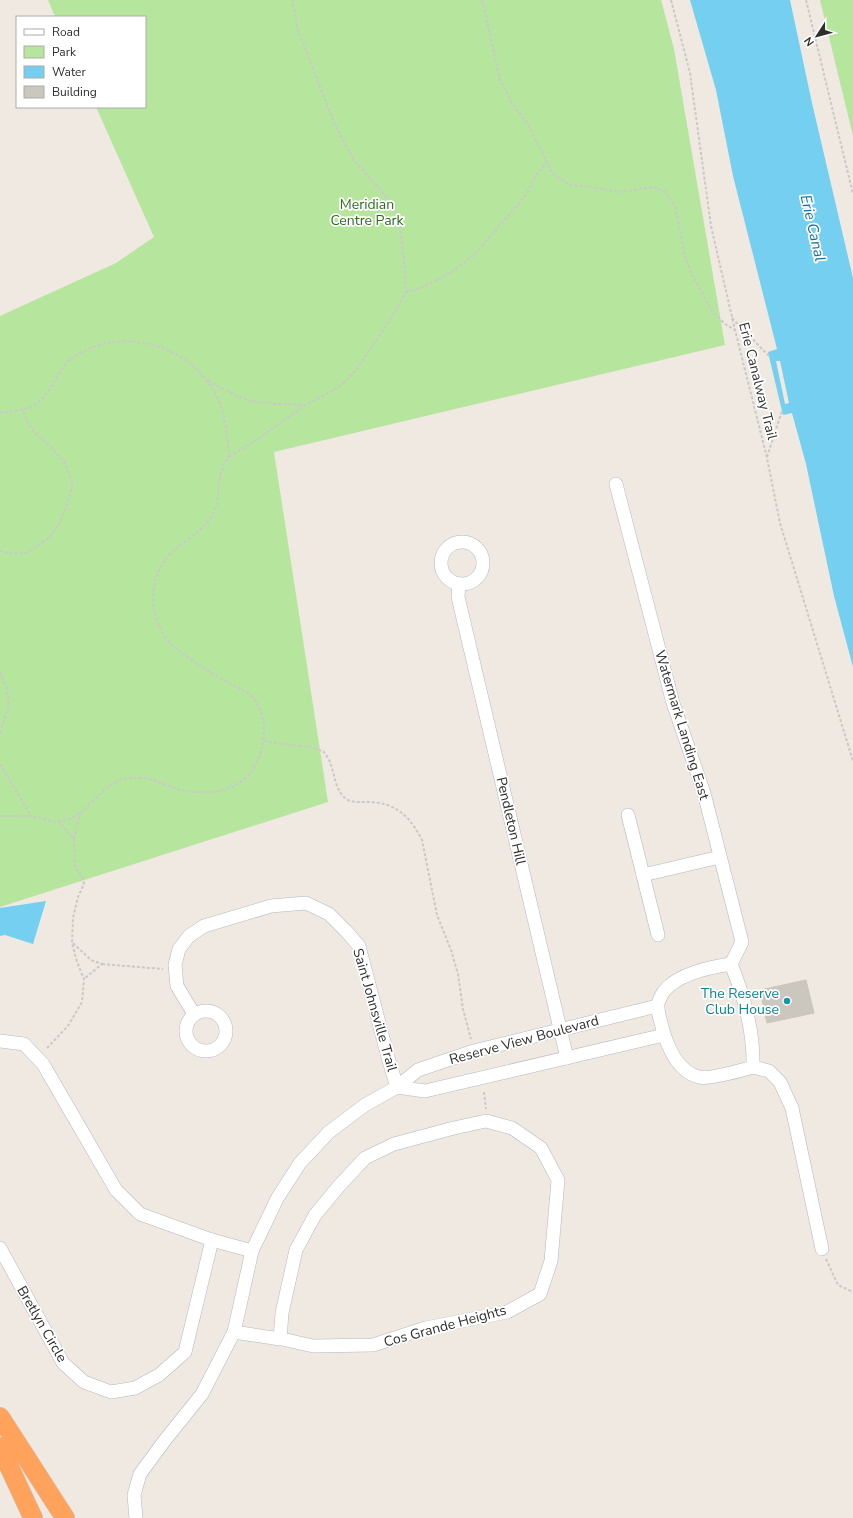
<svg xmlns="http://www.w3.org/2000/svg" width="853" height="1518" font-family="'Nunito Sans',sans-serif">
<rect width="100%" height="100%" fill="#efe9e1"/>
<g fill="#b6e59e">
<path d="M48 0H661L674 49 725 345 274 452 328 802 0 907V316L116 263 154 237 96 107H145V17H55Z"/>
<path d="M820 0H853V136Z"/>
</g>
<g fill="#75cff0" fill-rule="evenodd">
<path d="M690 0H790L793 14 812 103 853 278V667L834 596 806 464 792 413 783 415 782 411 768 352 777 349 733 176 716 90ZM776 361H780L789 403 785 404Z"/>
<path d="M46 901 33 944 5 935 0 936V908Z"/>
</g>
<path fill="#cbc7bf" stroke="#cbc5ba" d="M806 980 814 1013 767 1023 760 990Z"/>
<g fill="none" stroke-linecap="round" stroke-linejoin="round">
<g stroke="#b4b7c1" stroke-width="14">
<g id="minor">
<path d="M616 484 673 703 704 793 742 942 731 964"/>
<circle cx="462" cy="563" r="21"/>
<path d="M459 584 458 597 567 1058"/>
<path d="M628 815 658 935"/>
<path d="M643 875 720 857"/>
<path d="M731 964C744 996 754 1032 753 1067 742 1070 709 1080 699 1077 675 1071 665 1041 660 1019 659 1016 658 1011 658 1007 657 1003 662 994 664 991 679 973 711 967 731 964Z"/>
<circle cx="206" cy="1031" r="20"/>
<path d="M194 1014 177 986 175 965 179 949 189 936 204 926 271 906 306 903 329 914 347 932 359 946 389 1061 397 1087"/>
<path d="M0 1041 24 1044 43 1064 116 1190 140 1214 212 1240 252 1251"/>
<path d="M753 1067 769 1071 780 1082 792 1108 822 1249"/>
<path d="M397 1087 425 1091 664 1035"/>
<path d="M0 1248 63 1363 84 1382 111 1392 135 1388 159 1375 185 1352 212 1240"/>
<path d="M234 1332 280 1339H282L313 1346 373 1345 426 1328 507 1312 540 1294 551 1261 558 1180 541 1148 512 1128 486 1121 454 1128 394 1144 365 1158 339 1186 315 1215 296 1250 282 1313 280 1339"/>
<path d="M136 1518 134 1495 140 1474 165 1440 202 1394 234 1332 252 1251 278 1197 300 1163 329 1132 365 1105 397 1087 418 1070 474 1051 657 1006"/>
</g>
</g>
<g stroke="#c9c9c9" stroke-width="20">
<g id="highway">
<path d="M0 1417 65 1518"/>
<path d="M0 1447 33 1518"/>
</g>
</g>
<g stroke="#c9c9c9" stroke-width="2" stroke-dasharray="3 2" stroke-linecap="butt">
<path d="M482 0 500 80 512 103 527 123 553 174 568 184 622 192 653 187 665 192 672 201 676 210 684 253 690 271 712 311 725 324 735 330"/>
<path d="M671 0 690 73 711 226 735 330 767 458 780 523 853 761"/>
<path d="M806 0 853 194"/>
<path d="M406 292 425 286 452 272 474 255 526 195 537 174 547 163"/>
<path d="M732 318 769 356"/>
<path d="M208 381 237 396 249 400 262 403 305 405 338 388 356 370 391 318 406 292 404 260 398 215 384 194 354 160 334 123 298 30 292 0"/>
<path d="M0 413C10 411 21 411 30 407 53 398 54 369 75 356 122 326 188 344 215 393 226 413 227 435 229 457 214 474 223 499 211 517 199 537 173 545 161 566 148 590 151 621 169 642 172 646 177 649 181 652 201 668 225 681 248 693 271 713 267 750 250 773 241 785 224 791 210 792 200 793 189 792 180 790 164 785 147 775 130 778 100 782 92 812 66 820 54 825 42 817 30 816 21 816 10 816 0 816"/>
<path d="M229 457 258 439 305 405"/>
<path d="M767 457 782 411"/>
<path d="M0 551 14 554 26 553 49 538 59 524 68 502 73 484 65 463 48 444 35 433 27 422 23 410"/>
<path d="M0 673 7 689 9 704 0 734"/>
<path d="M264 741 314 748 324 752C327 756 330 761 331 765 335 777 336 791 346 799 353 803 360 802 367 802 395 802 410 816 422 840L437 915 451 950 458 974 463 1009 471 1039"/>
<path d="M0 764 31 816"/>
<path d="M74 839 80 813"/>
<path d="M73 943 91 960 102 964 84 979"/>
<path d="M102 964 163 969"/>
<path d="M47 1048 68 1026 82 1002 84 979 77 962 72 943 73 918 78 897 84 884 82 876 75 868 74 839 59 822"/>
<path d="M484 1092 486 1109"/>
<path d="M826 1259 838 1285 853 1292"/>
</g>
<use href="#minor" stroke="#fff" stroke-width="13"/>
<use href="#highway" stroke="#ffa35c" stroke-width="19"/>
</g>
<circle fill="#0f9aa8" stroke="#fff" stroke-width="1.5" cx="787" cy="1001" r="4"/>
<g text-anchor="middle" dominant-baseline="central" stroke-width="3.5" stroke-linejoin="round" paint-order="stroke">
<g font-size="14" fill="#2c6e1b" stroke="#fff">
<text x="367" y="204">Meridian<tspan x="367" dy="16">Centre Park</tspan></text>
</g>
<g font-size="14" fill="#2e2e2e" stroke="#fff">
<text transform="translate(758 381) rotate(76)">Erie Canalway Trail</text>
<text transform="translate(682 725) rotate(73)">Watermark Landing East</text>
<text transform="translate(511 821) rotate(77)">Pendleton Hill</text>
<text transform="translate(375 1010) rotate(74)">Saint Johnsville Trail</text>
<text transform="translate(524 1040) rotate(-15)">Reserve View Boulevard</text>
<text transform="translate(42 1324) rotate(60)">Bretlyn Circle</text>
<text transform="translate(445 1326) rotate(-15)">Cos Grande Heights</text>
</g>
<g font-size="14" fill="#0d838f" stroke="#fff" text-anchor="end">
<text x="779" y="993">The Reserve<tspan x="779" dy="16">Club House</tspan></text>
</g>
<g font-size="15" font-style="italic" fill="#0d6fa3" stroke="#fff">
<text transform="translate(813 228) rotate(77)">Erie Canal</text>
</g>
</g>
<rect x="16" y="16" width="130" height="92" fill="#ffffff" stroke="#ababab"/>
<rect x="24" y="29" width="20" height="6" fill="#ffffff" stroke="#ababab"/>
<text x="52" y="36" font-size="12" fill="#2e2e2e">Road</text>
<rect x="24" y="46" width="20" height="12" fill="#b6e59e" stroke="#ababab"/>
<text x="52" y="56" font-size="12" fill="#2e2e2e">Park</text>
<rect x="24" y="66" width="20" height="12" fill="#75cff0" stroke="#ababab"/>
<text x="52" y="76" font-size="12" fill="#2e2e2e">Water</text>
<rect x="24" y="86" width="20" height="12" fill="#cbc7bf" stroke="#ababab"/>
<text x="52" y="96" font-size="12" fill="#2e2e2e">Building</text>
<g transform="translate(817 36) rotate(234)" stroke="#ffffff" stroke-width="3" paint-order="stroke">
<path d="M0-3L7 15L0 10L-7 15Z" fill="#2e2e2e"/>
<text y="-6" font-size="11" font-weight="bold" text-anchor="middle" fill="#2e2e2e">N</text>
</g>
</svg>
